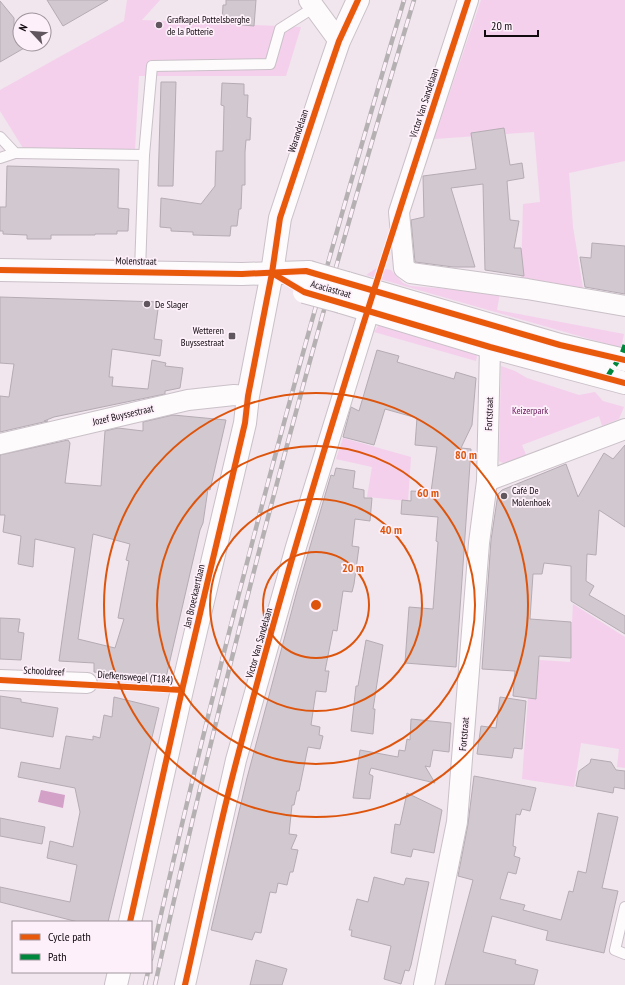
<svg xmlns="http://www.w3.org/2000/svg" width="625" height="985" font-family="'PT Sans Narrow',sans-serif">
<rect width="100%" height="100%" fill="#f1e5ee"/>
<g fill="#f4d0ec">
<path d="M127 0H160L142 20 301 27 286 76H139L135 151 23 148 0 111V90L124 21Z"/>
<path d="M481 0H625V161L569 173 573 227 583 288 521 279 523 204 540 202 534 132 434 139Z"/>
<path d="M377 268 391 270 403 283 411 286 500 293 497 310 624 334 621 348 366 275Z"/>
<path d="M380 323 475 350 477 356 476 361 374 332Z"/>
<path d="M501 366 515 371 527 378 579 395 595 392 603 401 624 407 619 419 602 426 599 416 522 445 527 457 507 465 499 461Z"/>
<path d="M343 438 411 457 408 501 367 497 372 467 336 459Z"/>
<path d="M573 604 625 637V768L617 767 619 749 581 743 574 787 522 779 528 698 536 699 539 660 570 662Z"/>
</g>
<path fill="#d3a0c8" d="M41 790 65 795 63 808 38 802Z"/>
<g fill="#d2c9d0" stroke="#b5acb3" fill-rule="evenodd">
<path d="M47 0H108L63 26Z"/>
<path d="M226 0H256L254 26 222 23 223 5H226Z"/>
<path d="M0 1 14 18V26L20 36V44H24L26 47 0 62Z"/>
<path d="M161 82H176L173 186H158Z"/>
<path d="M222 83 244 84V95H248L247 117 251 118 250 140H246L245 152V185H242L241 209H239L237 226H231L230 236 193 235V232L171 231V228L160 227 161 198 201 204 215 186 216 151H223L224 106 221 105Z"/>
<path d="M504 128 510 165 522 163 524 178 507 181 510 220 519 221 514 248H521L524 276 485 270 483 184 451 188 475 267H453L415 262 411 220 424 217 423 176 476 169 471 133Z"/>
<path d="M7 166 119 169 118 208 129 209 128 231H117V234H95V235H51V239H27V235L3 234V231H0V207H6Z"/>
<path d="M592 243 625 246V294L585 287 580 257 591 258Z"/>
<path d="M0 297 159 302 154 339 162 340 160 356 112 349 109 377H113L112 386 148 389 152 360 166 363 165 366 183 368 180 388 165 391V394L54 417 44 421H48L0 432V396L9 397 14 364 0 363Z"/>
<path d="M377 350 399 356 397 362 454 379 456 372 476 378 472 425 461 448 471 449 456 667 405 663 409 607 433 609 438 542 436 541 438 517 401 514 402 500 411 501V491L431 492 437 447 415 445 417 418 385 409 374 445 343 437 351 407 359 411Z"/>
<path d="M173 415 226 420 210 490 208 489 203 523 200 530 165 682 94 672V663L59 661 75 548 35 539 33 567 18 564 21 536 3 532 5 515H0V455L68 440 70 443 65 483 101 486 105 431 118 428 143 431V422ZM93 534 130 544 126 560 129 561 118 618 124 619 115 648 78 639Z"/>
<path d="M625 445V527L599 510 596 555 587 554 586 581 594 586 589 595 625 616V634L571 601V566L544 563 542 574H533L530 619 571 622V658L539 656 536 699 513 696 515 671 482 669 491 540 498 494 502 490 566 464 578 497 604 453 613 459Z"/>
<path d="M336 468 355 471 353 488 364 490V498H372L370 521 355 519 352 546 359 547 354 584 352 592 343 591 337 631 333 630 325 671H329L326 692 316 691 311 725 320 727 319 735 323 736 320 749 308 747 299 791H297L294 805H292L289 834 297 835 291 849 298 850 293 872H290L287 885 278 883 276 893 270 892 261 933 255 932 252 940 211 930 247 778 297 591 331 475 334 476Z"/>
<path d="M0 618 20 619 18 632 24 633 21 660 0 659Z"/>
<path d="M366 640 383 645 373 709H375L373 734 351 731 356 686H358Z"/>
<path d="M0 696 21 699V702L58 708 53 737 0 728Z"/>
<path d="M114 697 159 708 108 922H78L0 902V887L70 902 77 865 47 858 50 841 73 847 80 812 75 788 18 777 21 762 60 769 66 736 93 740V736L100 738 104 715 112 717Z"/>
<path d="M500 697 526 701 522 749 514 748 512 758 477 754 481 726 496 728Z"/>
<path d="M411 719 451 723 449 752 433 750 430 767 425 766 435 783 371 768 369 774 373 776 370 799 353 798 360 750 398 757 399 750 405 751 407 739 410 740Z"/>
<path d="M591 759 611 762 616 770 625 771V789L614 787 613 793 576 786 579 771 590 763Z"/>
<path d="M474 776 536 788 530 811 522 809 520 815 516 814 513 846 516 847 514 856 520 858 516 874 508 872 500 899 525 905 523 910 561 920 569 891 573 892 578 871 586 873 598 813 618 817 602 888 618 891 604 953 546 940 548 931 492 916 483 952 516 960 515 964 538 970 534 985H445L473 880 458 876 468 824Z"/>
<path d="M407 793 442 810 434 853 413 849 411 857 391 853 395 824 400 825Z"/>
<path d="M0 818 45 827 42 844 0 836Z"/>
<path d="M374 877 404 885 406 878 429 882 411 965 409 971 405 970 401 984 384 979 391 946 351 936 352 930H349L357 899 368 902Z"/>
<path d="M256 960 287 969 282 985H250Z"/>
</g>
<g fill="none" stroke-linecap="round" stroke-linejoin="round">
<g stroke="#cac1c8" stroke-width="12">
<g id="lane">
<path d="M0 137 15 153 144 155"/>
<path d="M0 158 15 153"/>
<path d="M140 271 144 155 152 66 270 64 280 29 313 8"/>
<path d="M625 907 615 950 625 954"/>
</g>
</g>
<g stroke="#cac1c8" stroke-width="22">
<g id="street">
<path d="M309 0 339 41"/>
<path d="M468 0 399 212 404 268 411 273 527 289 625 306"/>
<path d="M0 444 188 400 234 395 248 396"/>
<path d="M487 481 625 429"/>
<path d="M0 680 87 683"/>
<path d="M185 985 236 760 296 547 369 311"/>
<path d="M424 985 457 822 479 543 487 481 490 347"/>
</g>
</g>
<g stroke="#cac1c8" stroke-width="24">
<g id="secondary">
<path d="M0 270 242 274 309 272"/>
<path d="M347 283 560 345 625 360"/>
<path d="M341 302 490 347 625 383"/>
<path d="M130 922 182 690 245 423 248 396 272 273 280 218 326 79 339 41 358 0"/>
<path d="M116 985 119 972"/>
</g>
</g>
<use href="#lane" stroke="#fdfbfc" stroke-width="10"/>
<use href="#street" stroke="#fdfbfc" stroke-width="20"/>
<use href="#secondary" stroke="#fdfbfc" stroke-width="22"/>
<g stroke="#b5b1b3" stroke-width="4.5">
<g id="rail">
<path d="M151 959C223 636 310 317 404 0"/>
<path d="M145 985 148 972"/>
<path d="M155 985C228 653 316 325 414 0"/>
</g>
</g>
<use href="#rail" stroke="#fef0fa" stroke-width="3" stroke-dasharray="9" stroke-linecap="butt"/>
<g stroke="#cac1c8" stroke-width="24" stroke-linecap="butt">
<g id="secondary-bridge">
<path d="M309 272 347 283"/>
<path d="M304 292 341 302"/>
</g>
</g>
<use href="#secondary-bridge" stroke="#fdfbfc" stroke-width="22"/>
<path stroke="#00873e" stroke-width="5" stroke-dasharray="10 5" stroke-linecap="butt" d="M607 378C613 365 620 362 625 345"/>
<g stroke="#fef0fa" stroke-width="8">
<g id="cycleway">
<path d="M0 270 242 274 306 271 560 345 625 360"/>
<path d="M272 273 304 292 490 347 625 383"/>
<path d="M0 680 182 690"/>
<path d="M130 922 182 690 245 423 248 396 272 273 280 218 326 79 339 41 358 0"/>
<path d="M185 985C202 910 217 834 237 759 303 503 386 251 468 0"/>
</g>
</g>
<use href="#cycleway" stroke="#e8590c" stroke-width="6"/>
</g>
<g fill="none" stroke="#dd550c" stroke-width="2">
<circle cx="316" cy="605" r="53"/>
<circle cx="316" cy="605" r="106"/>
<circle cx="316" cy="605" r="159"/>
<circle cx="316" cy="605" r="212"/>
</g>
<g fill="#5f575d" stroke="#fef0fa" stroke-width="1.5">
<circle cx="159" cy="25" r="4"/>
<circle cx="147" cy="304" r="4"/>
<rect x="228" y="332" width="8" height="8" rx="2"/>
<circle cx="504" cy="496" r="4"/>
</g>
<g text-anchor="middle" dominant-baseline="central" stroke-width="3.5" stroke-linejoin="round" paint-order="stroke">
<g font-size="10" fill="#110a0f" stroke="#fef0fa" text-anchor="start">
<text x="167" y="19">Grafkapel Pottelsberghe<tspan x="167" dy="12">de la Potterie</tspan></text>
<text x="155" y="304">De Slager</text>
<text x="224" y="330" text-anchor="end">Wetteren<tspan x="224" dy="12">Buyssestraat</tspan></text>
<text x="512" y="490">Café De<tspan x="512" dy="12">Molenhoek</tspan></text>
</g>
<g font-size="10" fill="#110a0f" stroke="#fef0fa">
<text transform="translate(424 103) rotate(-72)">Victor Van Sandelaan</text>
<text transform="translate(298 131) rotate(-72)">Warandelaan</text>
<text transform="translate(136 261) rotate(1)">Molenstraat</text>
<text transform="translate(331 289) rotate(16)">Acaciastraat</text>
<text transform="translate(489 414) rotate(-88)">Fortstraat</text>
<text transform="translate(123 415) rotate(-13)">Jozef Buyssestraat</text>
<text transform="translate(194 596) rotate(-77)">Jan Broeckaertlaan</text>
<text transform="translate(259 643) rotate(-74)">Victor Van Sandelaan</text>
<text transform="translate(44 671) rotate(3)">Schooldreef</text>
<text transform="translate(135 677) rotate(4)">Diefkenswegel (T184)</text>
<text transform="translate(464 734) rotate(-85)">Fortstraat</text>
</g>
<g font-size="10" fill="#67175c" stroke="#fef0fa">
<text x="530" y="410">Keizerpark</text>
</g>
</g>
<circle cx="316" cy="605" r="6" fill="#dd550c" stroke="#fef0fa" stroke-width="2"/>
<g font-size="12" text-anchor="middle" font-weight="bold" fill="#dd550c" stroke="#fef0fa" stroke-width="3.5" stroke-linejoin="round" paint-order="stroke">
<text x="466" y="459">80 m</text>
<text x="428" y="497">60 m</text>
<text x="391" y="534">40 m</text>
<text x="353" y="572">20 m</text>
</g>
<rect x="12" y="921" width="140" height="52" fill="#fef0fa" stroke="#9f949c"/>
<rect x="20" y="934" width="20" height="6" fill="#e8590c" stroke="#9f949c"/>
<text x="48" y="941" font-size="12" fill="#110a0f">Cycle path</text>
<rect x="20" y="954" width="20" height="6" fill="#00873e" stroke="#9f949c"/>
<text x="48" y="961" font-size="12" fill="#110a0f">Path</text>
<g transform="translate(32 32) rotate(296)"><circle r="19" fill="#fef0fa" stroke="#9f949c"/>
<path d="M0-3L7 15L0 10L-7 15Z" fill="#5f575d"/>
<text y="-6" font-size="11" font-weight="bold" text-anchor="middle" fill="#110a0f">N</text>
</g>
<path d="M485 30v6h53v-6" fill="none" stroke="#110a0f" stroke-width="2"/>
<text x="491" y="30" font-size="12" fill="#110a0f" stroke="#fef0fa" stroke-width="3" paint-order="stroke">20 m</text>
</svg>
